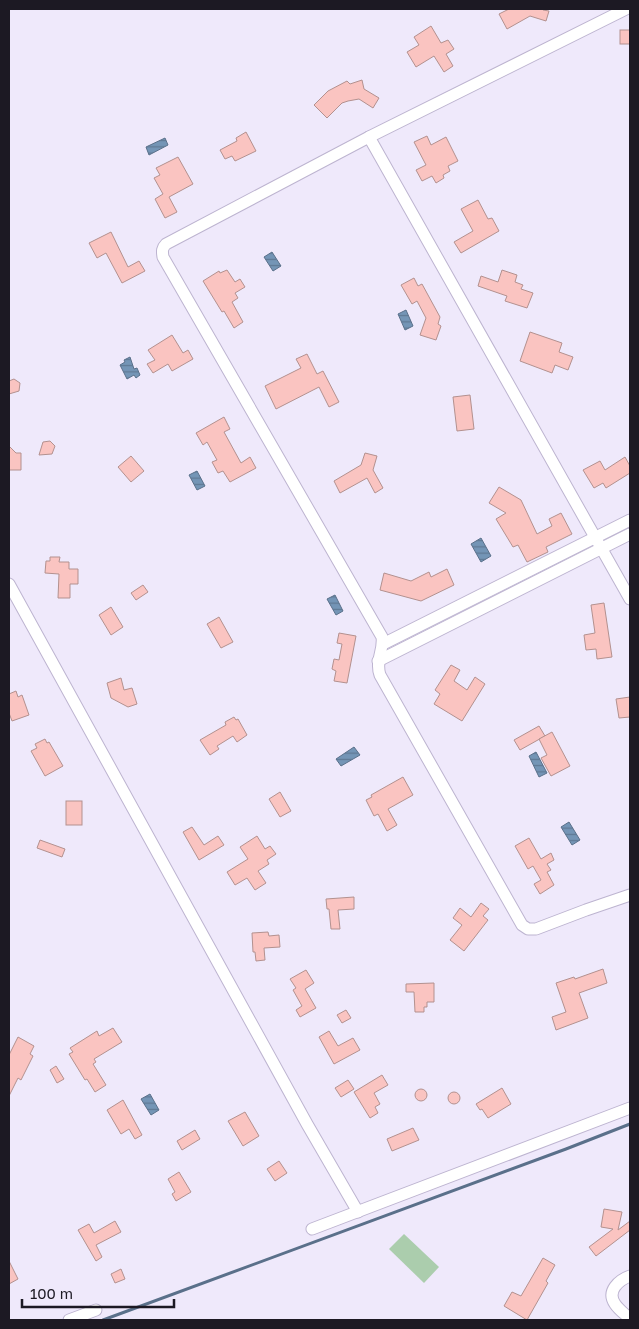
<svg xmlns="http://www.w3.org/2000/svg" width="639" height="1329" font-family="'Golos Text',sans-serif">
<defs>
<pattern id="water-rules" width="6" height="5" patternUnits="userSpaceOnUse" patternTransform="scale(1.25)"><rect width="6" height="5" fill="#7495b6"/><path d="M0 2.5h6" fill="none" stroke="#5e7994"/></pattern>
</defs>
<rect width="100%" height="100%" fill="#efe9fb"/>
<path fill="#abcdad" d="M404 1234 439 1267 424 1283 389 1249Z"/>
<g fill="url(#water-rules)" stroke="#5a708a">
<path d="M165 138 168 145 149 155 146 147Z"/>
<path d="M272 252 281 266 273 271 264 257Z"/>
<path d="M406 310 413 326 405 330 398 314Z"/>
<path d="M130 357 134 369 137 368 140 375 136 378 134 375 127 379 120 365 125 362 124 360Z"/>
<path d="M197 471 205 486 197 490 189 475Z"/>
<path d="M481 538 491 556 481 562 471 544Z"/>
<path d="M335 595 343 611 336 615 327 599Z"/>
<path d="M354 747 360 755 341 766 336 759Z"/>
<path d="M536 752 547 773 539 777 529 756Z"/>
<path d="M569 822 580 840 572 845 561 827Z"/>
<path d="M150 1094 159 1110 151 1115 141 1099Z"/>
</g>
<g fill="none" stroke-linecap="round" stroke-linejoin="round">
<path stroke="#5a708a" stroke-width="3" d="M103 1320 566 1149 630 1124"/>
</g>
<g fill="#fac4c1" stroke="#b3918f">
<path d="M509 9H544L543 10 549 11 546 21 530 16 507 29 499 14Z"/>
<path d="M431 26 441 43 448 40 454 49 446 54 453 66 444 72 434 56 416 67 407 52 419 45 414 37Z"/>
<rect x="620" y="30" width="10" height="14"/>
<path d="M362 80 364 89 379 98 373 108 359 99 348 101 342 103 327 118 314 105 328 91 347 81 350 84Z"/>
<path d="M246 132 256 151 235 161 232 156 225 159 220 150 237 141 236 138Z"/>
<path d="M427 136 431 145 446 137 458 161 448 166 450 171 443 175 444 178 436 183 432 176 422 181 416 170 426 165 414 142Z"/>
<path d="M178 157 193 184 169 197 177 212 165 218 155 199 163 194 154 178 160 175 156 168Z"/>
<path d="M478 200 488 219 492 218 499 231 461 253 454 242 473 231 461 209Z"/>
<path d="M111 232 128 267 139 261 145 271 122 283 106 253 97 258 89 243Z"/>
<path d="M227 270 235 282 240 279 245 287 235 293 238 298 232 302 243 322 234 328 224 311 222 312 203 281 219 271 220 273Z"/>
<path d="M502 270 517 275 515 282 523 285 521 289 533 293 527 308 505 301 507 296 478 286 481 276 498 282Z"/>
<path d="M414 278 418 286 422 284 440 317 438 324 441 326 436 340 420 335 426 318 417 301 412 304 401 285Z"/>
<path d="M530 332 562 343 559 352 573 357 568 370 555 365 552 373 520 361Z"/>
<path d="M172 335 183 353 188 350 193 359 172 371 168 364 153 373 147 364 155 360 148 350Z"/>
<path d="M307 354 317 374 323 371 339 402 329 407 319 387 276 409 265 386 301 368 296 359Z"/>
<path d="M14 379 20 383 19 391 9 394V381Z"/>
<path d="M470 395 474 429 457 431 453 397Z"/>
<path d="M224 417 230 429 224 432 241 463 250 457 256 468 230 482 223 471 218 473 212 462 217 460 207 442 203 445 196 433Z"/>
<path d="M50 441 55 446 52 454 39 455 43 442Z"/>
<path d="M9 446 16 453H21V470H9Z"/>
<path d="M365 453 377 456 373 470 383 488 375 493 367 478 340 493 334 481 361 465Z"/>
<path d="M131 456 144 471 131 482 118 467Z"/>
<path d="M625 457 630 466V473L606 488 603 483 594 488 583 470 600 461 605 470Z"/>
<path d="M499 487 521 500 537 534 552 526 549 519 561 513 572 534 546 547 548 552 527 562 518 545 513 547 496 519 506 513 489 503Z"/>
<path d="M50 557H60L59 562H69V569H78V584H70V598H58L59 574 45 573 46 561H50Z"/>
<path d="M447 569 454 585 421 601 380 590 384 573 411 581 429 572 431 577Z"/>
<path d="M143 585 148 592 136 600 131 593Z"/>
<path d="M604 603 612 657 597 659 596 649 586 650 584 635 595 633 591 605Z"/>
<path d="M111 607 123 627 111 635 99 615Z"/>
<path d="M219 617 233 642 221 648 207 624Z"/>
<path d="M339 633 356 636 347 683 334 681 336 671 332 669 334 659 339 660 342 644 337 643Z"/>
<path d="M451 665 460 670 454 681 467 690 475 677 485 684 462 721 434 704 440 694 435 690Z"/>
<path d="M121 678 124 690 132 688 137 704 128 707 111 698 107 683Z"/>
<path d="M16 691 18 697 22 695 29 715 12 721 9 713V694Z"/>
<path d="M630 697V717L619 718 616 699Z"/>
<path d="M234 717 236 720 238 719 247 735 237 742 233 736 217 746 219 749 210 755 200 740 226 725 225 722Z"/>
<path d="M539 726 545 736 520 750 514 740Z"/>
<path d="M552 732 570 766 551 776 541 758 547 755 539 739Z"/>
<path d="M45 739 47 743 49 742 63 766 45 776 31 751 37 748 35 744Z"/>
<path d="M403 777 413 795 388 809 397 825 387 831 378 814 374 816 366 800 372 797 371 795Z"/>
<path d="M280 792 291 811 280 817 269 799Z"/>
<rect x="66" y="801" width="16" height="24"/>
<path d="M192 827 204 845 218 836 224 845 199 860 183 832Z"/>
<path d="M257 836 265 849 270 846 276 854 267 860 269 864 258 871 266 883 255 890 247 878 235 885 227 872 248 859 240 847Z"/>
<path d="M529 838 541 859 551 853 554 860 547 864 551 870 547 872 554 885 540 894 534 884 541 880 533 866 528 869 515 846Z"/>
<path d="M40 840 65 849 62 857 37 848Z"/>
<path d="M354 897V909L338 910 340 929H331L329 909H327L326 899Z"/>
<path d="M481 903 489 909 483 916 488 920 464 951 450 940 462 925 453 918 460 908 471 917Z"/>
<path d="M268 932 269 936 279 935 280 947 264 948 265 960 256 961 255 952H253L252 933Z"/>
<path d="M603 969 607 983 579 993 588 1018 556 1030 552 1017 566 1012 556 983 574 977 575 979Z"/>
<path d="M306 970 314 983 305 989 316 1008 300 1017 296 1010 302 1006 293 990 296 988 290 979Z"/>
<path d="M434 983V1002H427V1007H424V1012H415L414 992H406V984Z"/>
<path d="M346 1010 351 1018 342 1023 337 1015Z"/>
<path d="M113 1028 122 1042 94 1059 96 1062 93 1064 106 1085 95 1092 87 1079 85 1080 69 1054 73 1052 70 1048 97 1031 99 1036Z"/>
<path d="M329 1031 338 1046 353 1038 360 1050 334 1064 319 1037Z"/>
<path d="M18 1037 34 1046 30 1054 33 1056 21 1080 18 1078 9 1096V1055Z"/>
<path d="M56 1066 64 1079 57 1083 50 1070Z"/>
<path d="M382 1075 388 1085 374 1093 380 1104 375 1107 378 1113 370 1118 354 1092Z"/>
<path d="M348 1080 354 1089 341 1097 335 1088Z"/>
<path d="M502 1088 511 1104 488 1118 482 1109 480 1110 476 1104Z"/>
<circle cx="421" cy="1095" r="6"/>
<circle cx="454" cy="1098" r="6"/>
<path d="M123 1100 142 1135 135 1139 129 1129 121 1134 107 1110Z"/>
<path d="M245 1112 259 1136 243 1146 228 1121Z"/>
<path d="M413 1128 419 1140 392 1151 387 1139Z"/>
<path d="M195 1130 200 1139 182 1150 177 1141Z"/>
<path d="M279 1161 287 1173 275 1181 267 1169Z"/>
<path d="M179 1172 191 1192 176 1201 172 1194 175 1192 168 1179Z"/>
<path d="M604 1209 622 1212 618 1230 630 1221V1230L596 1256 589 1247 613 1229 601 1227Z"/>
<path d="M115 1221 121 1232 96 1245 102 1257 96 1261 78 1230 89 1224 94 1233Z"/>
<path d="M543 1258 555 1265 546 1281 548 1283 527 1320 504 1306 512 1292 521 1296Z"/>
<path d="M9 1261 18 1279 9 1284Z"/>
<path d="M121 1269 125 1279 115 1283 111 1274Z"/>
</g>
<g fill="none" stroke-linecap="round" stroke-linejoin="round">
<g stroke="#bdb4d0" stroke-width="13">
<g id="street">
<path d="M626 9 369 137 166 244C162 248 162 251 163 257L382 637C384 650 375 661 380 675L522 925 528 929H536L586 910 630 895"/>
<path d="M369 137 630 599"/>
<path d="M9 584 307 1124 358 1212"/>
<path d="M383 644 630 520"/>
<path d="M378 661 630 534"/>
<path d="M312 1229 630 1108"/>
<path d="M630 1276C619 1280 606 1291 615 1304 619 1310 625 1314 630 1319"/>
<path d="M69 1320 96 1310"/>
</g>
</g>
<use href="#street" stroke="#fff" stroke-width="11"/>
</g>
<rect width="639" height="1329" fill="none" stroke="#1c1923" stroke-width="20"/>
<path d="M22 1299v8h152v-8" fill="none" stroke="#1c1923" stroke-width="2.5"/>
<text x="30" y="1299" font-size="15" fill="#1c1923" stroke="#efe9fb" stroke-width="4" paint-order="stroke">100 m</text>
</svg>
